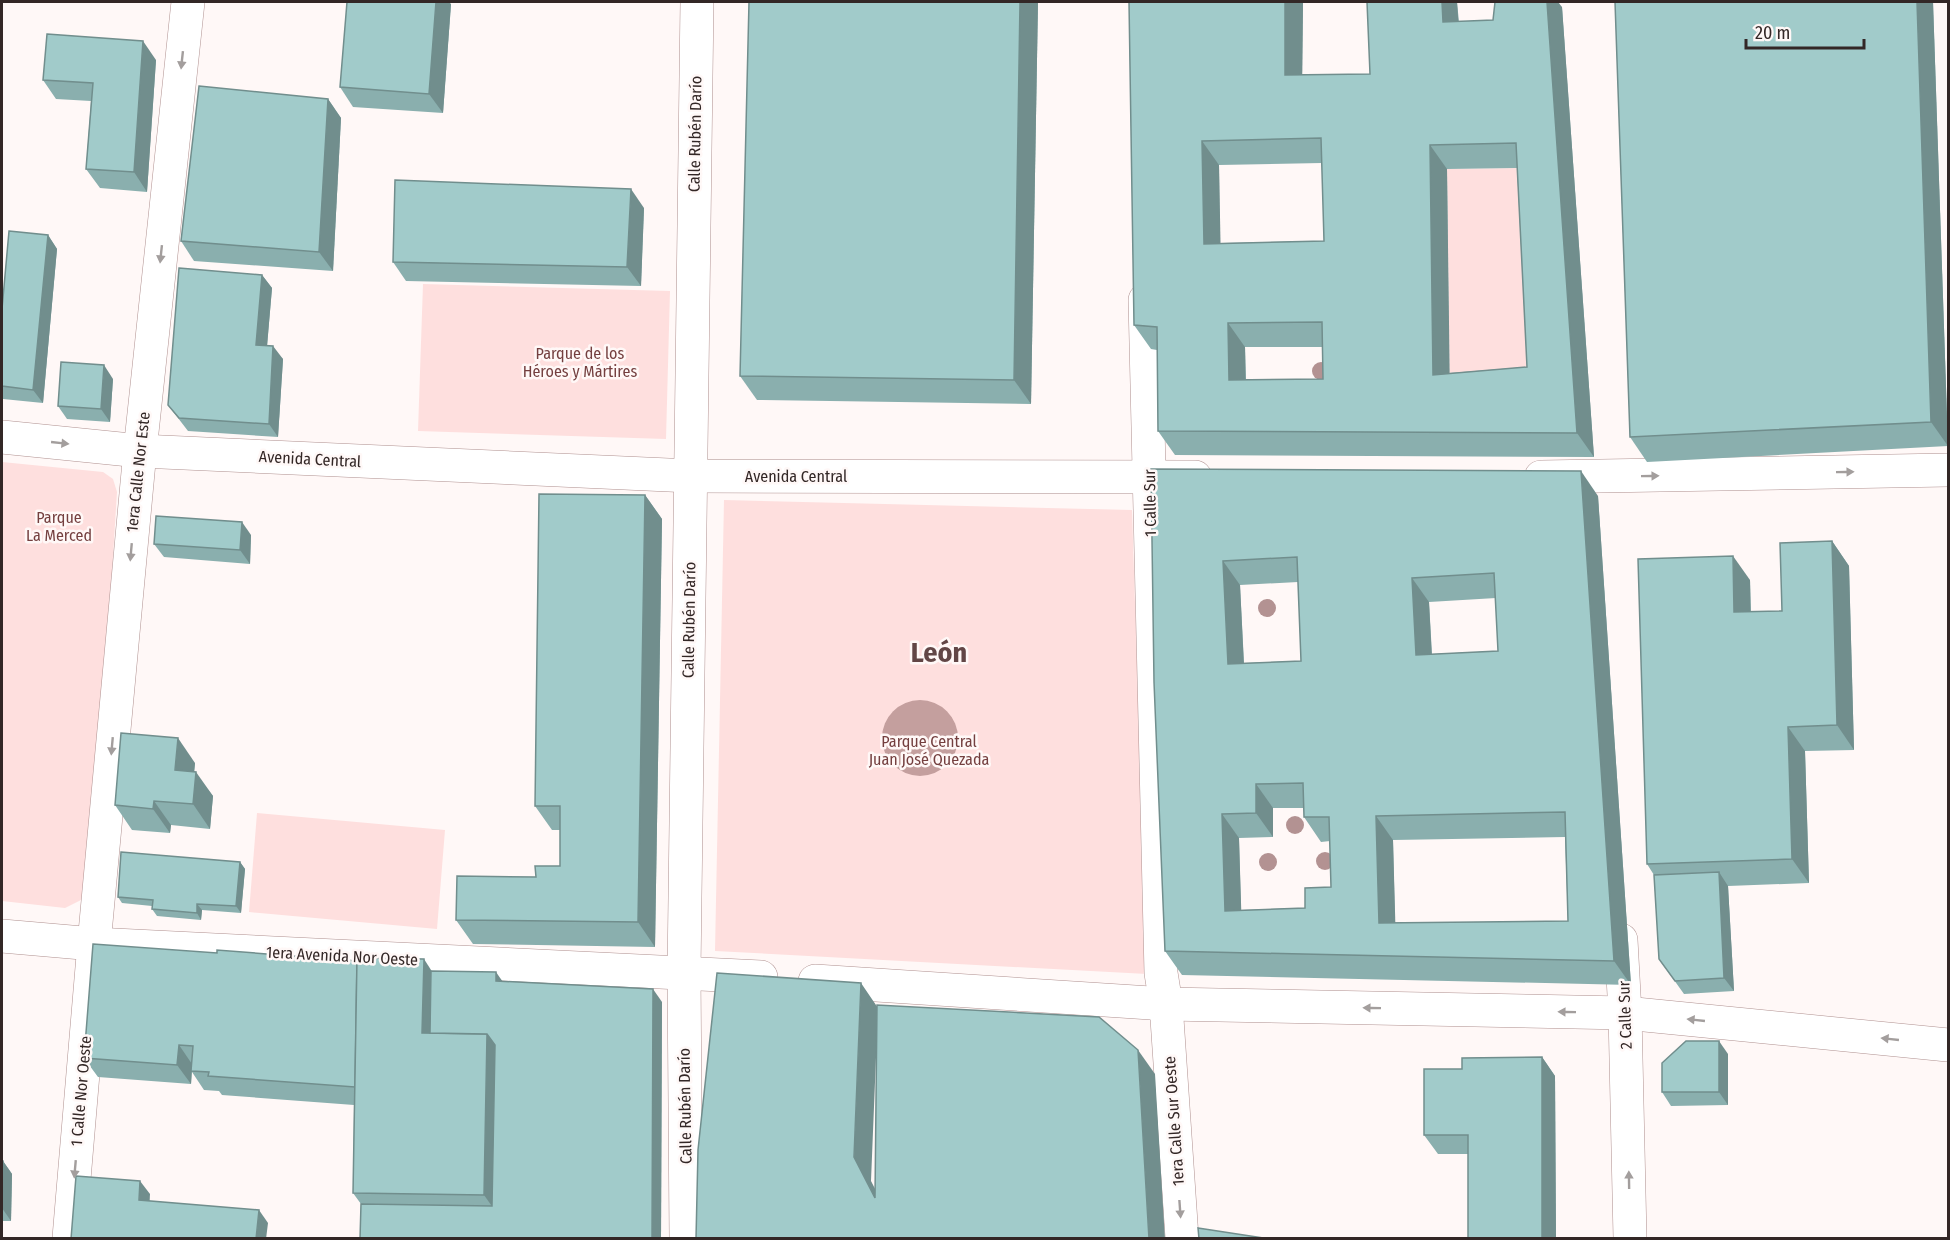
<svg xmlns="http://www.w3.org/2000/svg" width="1950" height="1240" font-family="'Fira Sans Condensed',sans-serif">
<rect width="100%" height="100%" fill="#fff8f7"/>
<g fill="#fedfde">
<path d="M1533 168 1544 392 1450 399 1447 169Z"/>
<path d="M423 284 670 291 666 439 418 431Z"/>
<path d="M2 462 103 472 113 479 117 492 93 876 87 897 65 908 2 901Z"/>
<path d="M724 500 1132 510 1147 974 715 951Z"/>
<path d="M257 813 445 830 437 929 249 912Z"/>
</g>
<circle fill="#c49f9e" cx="920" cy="738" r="38"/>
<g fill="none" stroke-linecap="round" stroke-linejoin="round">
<g stroke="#b09190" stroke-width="34">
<g id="minor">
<path d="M1145 300 1161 973 1166 1004 1182 1238"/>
<path d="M2 437 140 451 691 476 1195 477"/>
<path d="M1541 477 1948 470"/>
<path d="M2 936 94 944 761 977"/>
<path d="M1621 940 1625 1013 1630 1238"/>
<path d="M815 981 1166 1004 1625 1013 1948 1045"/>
<path d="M69 1238 94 944 140 451 188 2"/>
<path d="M686 1238 684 972 697 2"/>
</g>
</g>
<use href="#minor" stroke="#fff" stroke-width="33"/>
</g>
<g fill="#b39292">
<circle cx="1321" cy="371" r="9"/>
<circle cx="1267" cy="608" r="9"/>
<circle cx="1295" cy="825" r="9"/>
<circle cx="1325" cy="861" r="9"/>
<circle cx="1268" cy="862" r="9"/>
</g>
<g fill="#8aafae" fill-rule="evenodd">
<path d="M1038 2 1031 404 757 400 740 376Z"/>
<path d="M1129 2H1303L1302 75 1370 74 1367 2H1355H1457L1459 22 1493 20 1562 7 1594 457 1175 455 1158 431 1157 350 1151 349 1134 325ZM1322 163 1324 241 1220 243 1219 165ZM1517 168 1527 367 1449 373 1447 169ZM1245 347H1323V379H1246Z"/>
<path d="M1615 2H1933L1948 446 1647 462 1630 437Z"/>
<path d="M451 4 443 113 353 107 340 87Z"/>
<path d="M156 60 147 192 100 188 86 169 91 101 56 99 43 80Z"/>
<path d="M328 99 341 118 333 271 194 261 181 241Z"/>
<path d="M644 208 641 286 406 281 393 262Z"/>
<path d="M48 235 57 249 43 403 3 399 2 396V309Z"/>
<path d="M262 275 272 288 267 346 283 359 278 437 188 431 168 405Z"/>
<path d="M113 379 110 422 67 419 58 406Z"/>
<path d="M1151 469 1598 496 1631 985 1182 975 1165 951ZM1298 582 1301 661 1244 663 1240 585ZM1496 598 1498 651 1432 654 1429 602ZM1273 808H1304V817L1321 842 1330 841 1331 887 1305 908 1241 910 1239 838 1273 837ZM1565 837 1568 921 1395 923 1393 840Z"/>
<path d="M645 495 662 519 655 947 473 944 456 920 536 877 560 866V830H552L535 806Z"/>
<path d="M251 535 250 564 164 557 154 544Z"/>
<path d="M1832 541 1849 566 1854 750 1805 751 1809 883 1728 886 1734 991 1684 994 1659 959 1654 875 1647 864 1750 580 1751 612 1782 611Z"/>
<path d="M195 763 194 772 213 796 210 829 171 825 170 833 132 830 115 805Z"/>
<path d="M240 862 245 869 241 913 202 910 201 920 157 916 152 909V906L122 903 118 897Z"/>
<path d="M431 971 502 981 662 1002 661 1239H360L361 1204 353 1193 354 1105 222 1095 219 1091 204 1090 192 1072 191 1084 98 1077 84 1058Z"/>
<path d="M1728 1054V1105L1671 1106 1662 1092Z"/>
<path d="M1542 1057 1555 1076 1556 1239H1468V1154H1438L1424 1135 1462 1069Z"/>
<path d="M2 1161H3L12 1174 11 1221H2Z"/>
</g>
<g fill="#718e8d">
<path d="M436 2H449L451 4 443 113 429 94Z"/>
<path d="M1020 2H1038L1031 404 1014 380Z"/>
<path d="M1285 2H1303L1302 99 1285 75Z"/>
<path d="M1442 2H1457L1460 46 1443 22Z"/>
<path d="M1547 2H1558L1562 7 1594 457 1577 433Z"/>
<path d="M1917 2H1933L1948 446 1931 422Z"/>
<path d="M143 41 156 60 147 192 134 172Z"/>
<path d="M328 99 341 118 333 271 319 252Z"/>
<path d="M1202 141 1219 165 1221 268 1204 244Z"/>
<path d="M1430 145 1447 169 1450 399 1433 375Z"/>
<path d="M631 189 644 208 641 286 627 267Z"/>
<path d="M48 235 57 249 43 403 33 390Z"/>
<path d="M262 275 272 288 266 358 256 345Z"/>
<path d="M1228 323 1245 347 1246 404 1229 380Z"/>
<path d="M273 346 283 359 278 437 269 424Z"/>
<path d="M104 365 113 379 110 422 101 409Z"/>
<path d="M1581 471 1598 496 1631 985 1614 961Z"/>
<path d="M645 495 662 519 655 947 638 922Z"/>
<path d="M242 522 251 535 250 564 240 550Z"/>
<path d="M1832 541 1849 566 1854 750 1837 725Z"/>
<path d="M1733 556 1750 580 1751 637 1734 612Z"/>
<path d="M1223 561 1240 585 1245 688 1228 664Z"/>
<path d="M1412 578 1429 602 1433 680 1416 655Z"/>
<path d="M1788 727 1805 751 1809 883 1792 859Z"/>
<path d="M178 738 195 763 192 795 175 770Z"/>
<path d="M196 772 213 796 210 829 193 804Z"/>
<path d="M1256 784 1273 808V837L1256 813Z"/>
<path d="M154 801 171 825 170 833 153 809Z"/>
<path d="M1222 814 1239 838 1242 935 1225 911Z"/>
<path d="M1376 816 1393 840 1396 947 1379 923Z"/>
<path d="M240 862 245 869 241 913 236 906Z"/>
<path d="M1719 872 1728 886 1734 991 1724 978Z"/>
<path d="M197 904 202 910 201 920 197 913Z"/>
<path d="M424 959 440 984 439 1044 422 1033Z"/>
<path d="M496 972 505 985 496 981Z"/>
<path d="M861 983 878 1008 871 1181 892 1222 875 1198 854 1157Z"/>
<path d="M653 989 662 1002 661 1239H652Z"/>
<path d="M487 1034 504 1059 501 1219 484 1195Z"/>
<path d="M1719 1041 1728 1054V1105L1719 1092Z"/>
<path d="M179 1045 192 1064 191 1084 177 1065Z"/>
<path d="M1138 1050 1155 1074 1165 1239H1149Z"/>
<path d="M1542 1057 1555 1076 1556 1239H1542Z"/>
<path d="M3 1161 12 1174 11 1221 2 1208Z"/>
<path d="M140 1181 150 1194 149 1213 139 1200Z"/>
<path d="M259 1210 268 1223 266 1239H256Z"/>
</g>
<g fill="#a1cbca" stroke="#718e8d" stroke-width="1.5" fill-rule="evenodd">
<path d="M347 2H436L429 94 340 87Z"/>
<path d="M749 2H1020L1014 380 740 376Z"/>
<path d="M1129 2H1285V75L1370 74 1367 2H1442L1443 22 1493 20 1495 2H1547L1577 433 1158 431 1157 327 1134 325ZM1321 138 1324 241 1204 244 1202 141ZM1516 143 1527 367 1433 375 1430 145ZM1322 322 1323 379 1229 380 1228 323Z"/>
<path d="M1615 2H1917L1931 422 1630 437Z"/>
<path d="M47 34 143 41 134 172 86 169 93 83 43 80Z"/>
<path d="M199 86 328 99 319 252 181 241Z"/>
<path d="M395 180 631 189 627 267 393 262Z"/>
<path d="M9 231 48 235 33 390 2 386V309Z"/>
<path d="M179 268 262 275 256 345 273 346 269 424 179 418 168 405Z"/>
<path d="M61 362 104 365 101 409 58 406Z"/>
<path d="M1151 469 1581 471 1614 961 1165 951 1154 682ZM1297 557 1301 661 1228 664 1223 561ZM1494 573 1498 651 1416 655 1412 578ZM1303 783 1304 817H1329L1331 887 1305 888V908L1225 911 1222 814 1256 813V784ZM1565 812 1568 921 1379 923 1376 816Z"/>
<path d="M539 494 645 495 638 922 456 920 457 876 536 877 535 866H560V806H535Z"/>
<path d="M156 516 242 522 240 550 154 544Z"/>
<path d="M1832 541 1837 725 1788 727 1792 859 1647 864 1638 559 1733 556 1734 612 1782 611 1780 543Z"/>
<path d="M121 733 178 738 175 770 196 772 193 804 154 801 153 809 115 805Z"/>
<path d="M121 852 240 862 236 906 197 904V913L152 909 153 900 118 897Z"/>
<path d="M1719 872 1724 978 1675 981 1659 959 1654 875Z"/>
<path d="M93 944 217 953V950L357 961 355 1087 208 1076 209 1072 191 1071 193 1046 179 1045 177 1065 84 1058Z"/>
<path d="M357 958 424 959 422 1033 487 1034 484 1195 353 1193Z"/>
<path d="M431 971 496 972V981L653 989 652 1239H360L361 1204 492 1206 495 1045 487 1034 430 1033Z"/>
<path d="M717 973 861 983 854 1157 875 1198 877 1005 1099 1017 1138 1050 1149 1239H696L698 1150Z"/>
<path d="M1686 1041H1719V1092H1662V1063Z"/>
<path d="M1542 1057V1239H1468V1135H1424V1069H1462V1058Z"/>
<path d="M2 1161H3L2 1205Z"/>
<path d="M76 1176 140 1181 139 1200 259 1210 256 1239H71Z"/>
<path d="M1198 1228 1270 1239H1199Z"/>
</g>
<defs><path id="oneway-solid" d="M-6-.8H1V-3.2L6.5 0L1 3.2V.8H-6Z" transform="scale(1.5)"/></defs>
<g fill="#a39e9d">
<use href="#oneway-solid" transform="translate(182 60) rotate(96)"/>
<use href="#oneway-solid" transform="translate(161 254) rotate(96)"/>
<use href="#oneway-solid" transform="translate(60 443) rotate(6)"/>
<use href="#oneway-solid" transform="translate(1845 472) rotate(-1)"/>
<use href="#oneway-solid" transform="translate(1650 476) rotate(-1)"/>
<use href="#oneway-solid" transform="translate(131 552) rotate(95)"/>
<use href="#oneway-solid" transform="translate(112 746) rotate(95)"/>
<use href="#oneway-solid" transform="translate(1372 1008) rotate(-179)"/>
<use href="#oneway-solid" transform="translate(1567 1012) rotate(-179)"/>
<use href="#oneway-solid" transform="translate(1696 1020) rotate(-174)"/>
<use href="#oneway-solid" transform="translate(1890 1039) rotate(-174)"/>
<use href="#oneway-solid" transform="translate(75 1169) rotate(95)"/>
<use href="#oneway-solid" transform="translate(1629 1180) rotate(-91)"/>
<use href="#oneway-solid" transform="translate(1180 1209) rotate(86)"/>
</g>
<g text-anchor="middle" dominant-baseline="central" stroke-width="5" stroke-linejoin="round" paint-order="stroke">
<g font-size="16" fill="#332726" stroke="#fff8f7">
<text transform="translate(695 134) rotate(-89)">Calle Rubén Darío</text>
<text transform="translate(310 459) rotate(3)">Avenida Central</text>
<text transform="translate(138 472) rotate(-84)">1era Calle Nor Este</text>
<text x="796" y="476">Avenida Central</text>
<text transform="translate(1150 503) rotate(-91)">1 Calle Sur</text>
<text transform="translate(689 620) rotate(-89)">Calle Rubén Darío</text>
<text transform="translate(342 956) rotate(3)">1era Avenida Nor Oeste</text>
<text transform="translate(1625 1015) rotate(-92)">2 Calle Sur</text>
<text transform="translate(81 1091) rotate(-85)">1 Calle Nor Oeste</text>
<text transform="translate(685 1106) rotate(-91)">Calle Rubén Darío</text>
<text transform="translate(1174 1121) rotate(-94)">1era Calle Sur Oeste</text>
</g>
<g font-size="16" fill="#743f3f" stroke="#fff8f7">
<text x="580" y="353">Parque de los<tspan x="580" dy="18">Héroes y Mártires</tspan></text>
<text x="59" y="517">Parque<tspan x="59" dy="18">La Merced</tspan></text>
<text x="929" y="741">Parque Central<tspan x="929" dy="18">Juan José Quezada</tspan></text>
</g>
<g font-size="28" font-weight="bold" fill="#624646" stroke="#fff8f7">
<text x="939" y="652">León</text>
</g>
</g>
<rect width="1950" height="1240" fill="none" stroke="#332726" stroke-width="6"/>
<path d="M1746 39v9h118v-9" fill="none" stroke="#332726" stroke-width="3"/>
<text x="1755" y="39" font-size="18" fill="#332726" stroke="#fff8f7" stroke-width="4.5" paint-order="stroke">20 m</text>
</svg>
